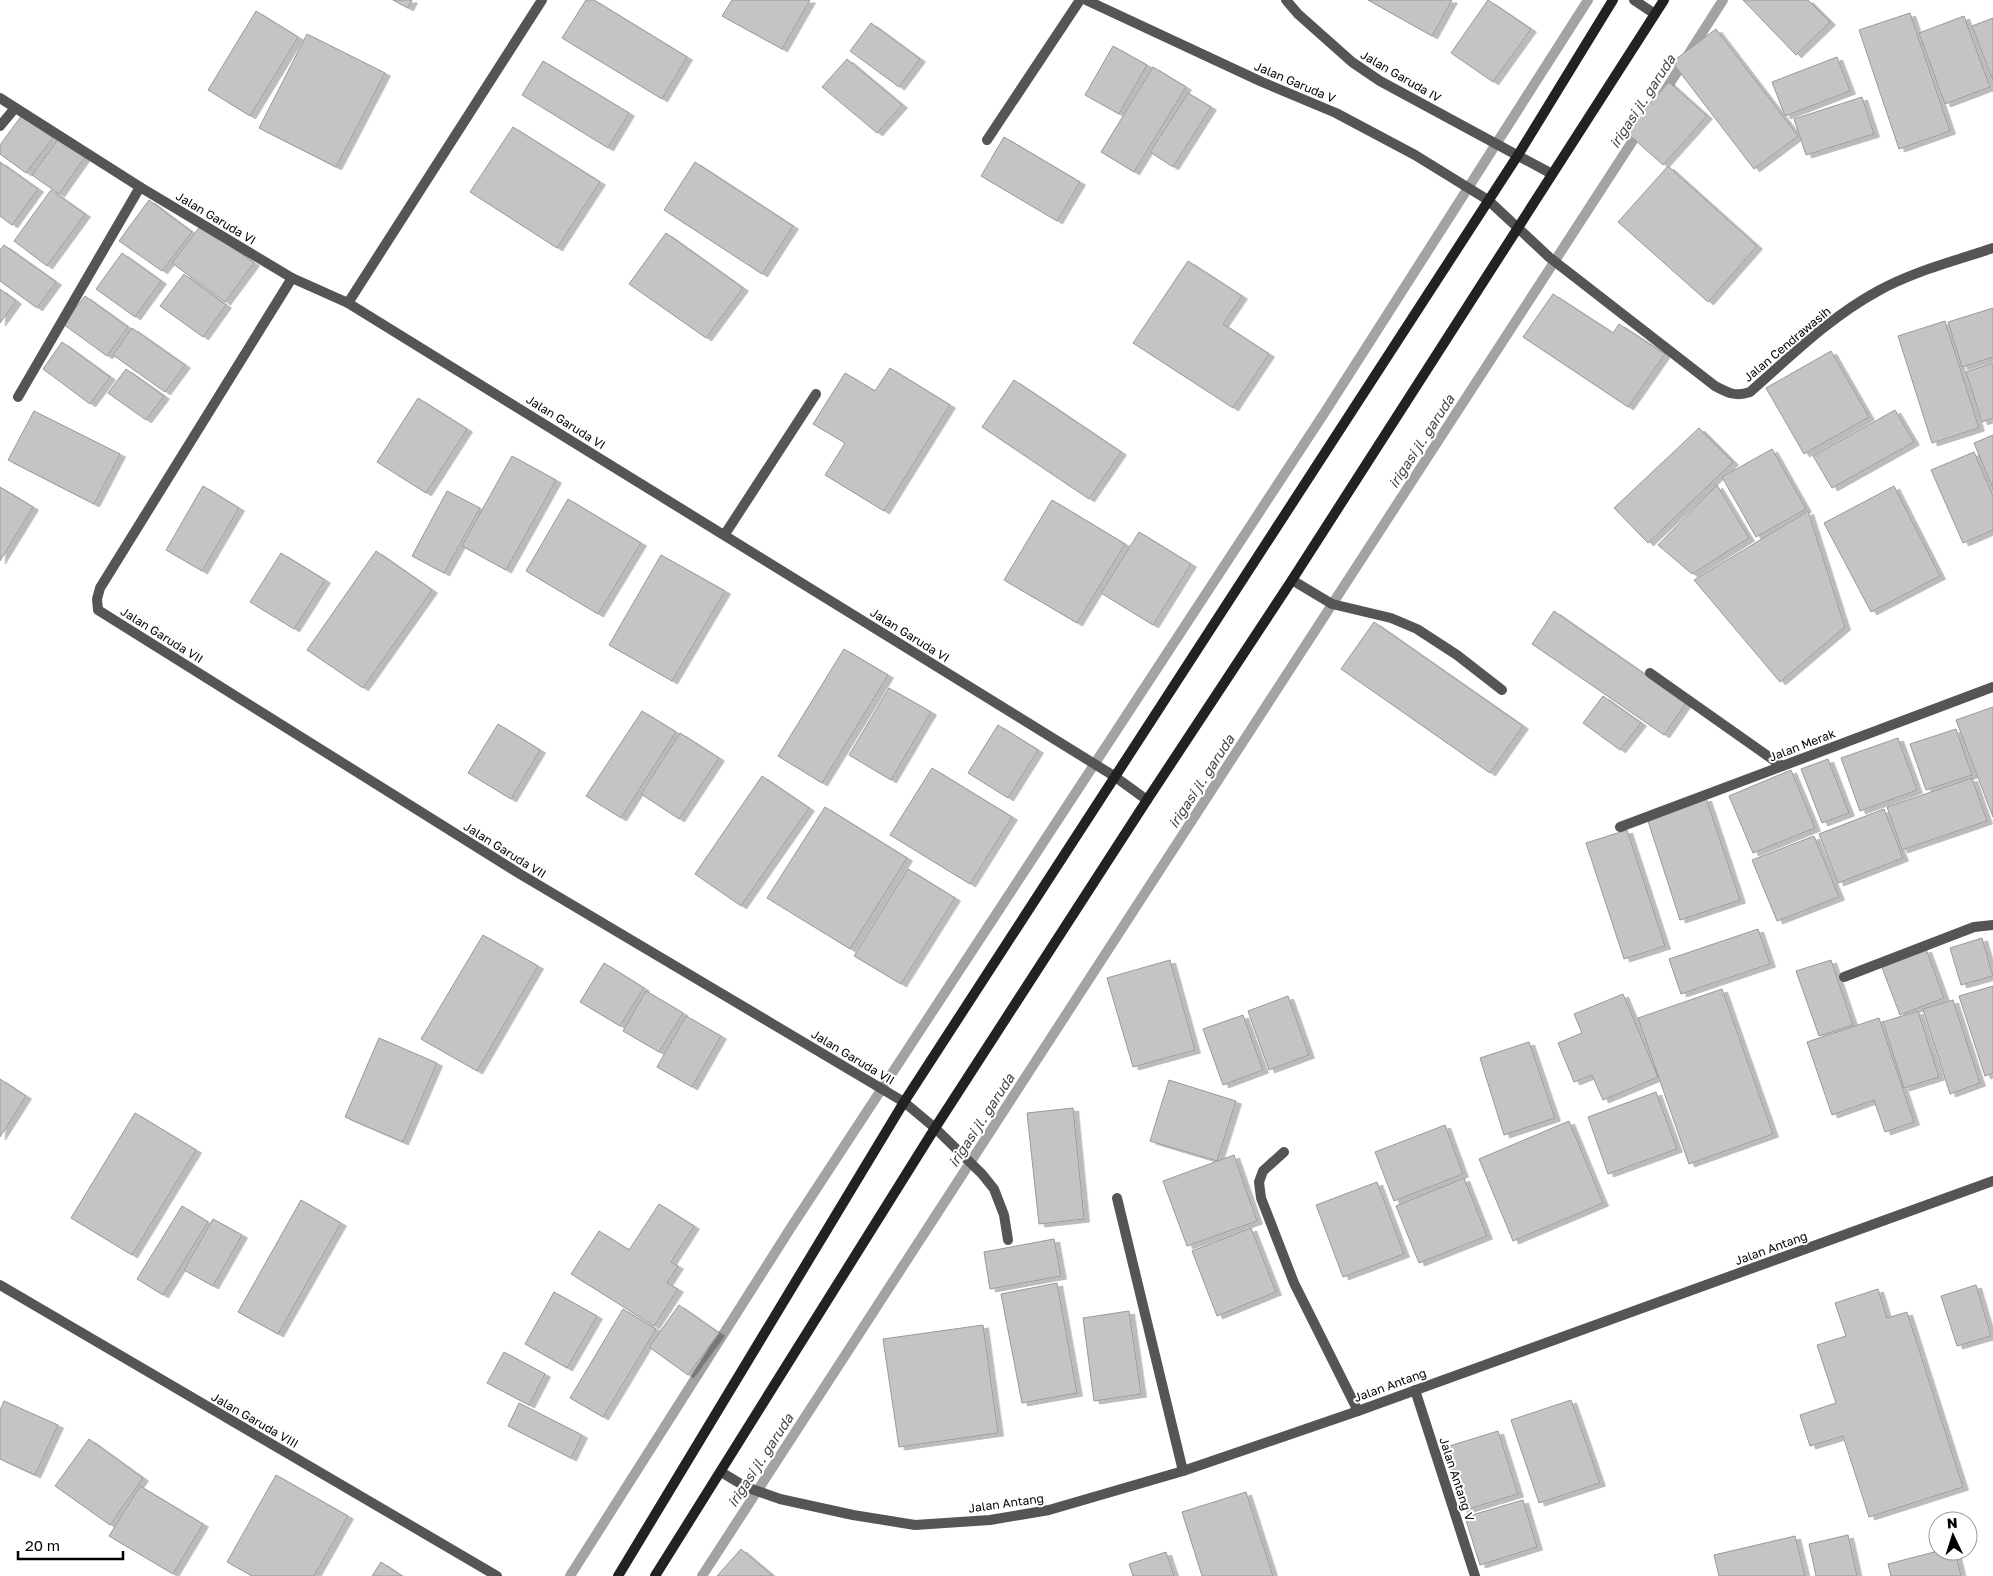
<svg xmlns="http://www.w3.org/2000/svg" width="1993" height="1576" font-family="'Golos Text',sans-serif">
<defs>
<filter id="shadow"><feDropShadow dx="5.5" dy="3" stdDeviation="0" flood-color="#0004"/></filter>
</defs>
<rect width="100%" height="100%" fill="#fff"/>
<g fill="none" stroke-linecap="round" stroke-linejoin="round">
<g stroke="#a3a3a3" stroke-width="10">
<path d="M1663 94 1723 0"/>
<path d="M570 1576 790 1229 1325 412 1588 0"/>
<path d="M702 1576 1641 128"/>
</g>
</g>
<g fill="#c4c4c4" stroke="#999" filter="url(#shadow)">
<path d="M393 0H412L408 8Z"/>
<path d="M586 0H594L687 57 662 99 562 38Z"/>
<path d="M732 0H810L782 49 722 16Z"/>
<path d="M1368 0H1452L1432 36Z"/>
<path d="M1488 0 1531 29 1493 82 1451 53Z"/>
<path d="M1743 0H1808L1830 22 1796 55Z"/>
<path d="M256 11 298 37 250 116 208 90Z"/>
<path d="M1910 13 1950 131 1899 149 1859 30Z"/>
<path d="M1964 16 1990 87 1945 104 1919 33Z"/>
<path d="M1993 18V81L1972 26Z"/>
<path d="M871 23 920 59 899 87 850 51Z"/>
<path d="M1716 29 1798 136 1754 169 1672 62Z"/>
<path d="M307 34 385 73 336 167 259 128Z"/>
<path d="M1113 46 1147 65 1119 114 1085 95Z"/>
<path d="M1837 57 1850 91 1785 116 1772 82Z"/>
<path d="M847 59 902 105 877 133 822 87Z"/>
<path d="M543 61 629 113 608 148 522 95Z"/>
<path d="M1153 67 1186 87 1134 172 1101 152Z"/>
<path d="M1669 82 1707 116 1663 165 1625 131Z"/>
<path d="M1188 93 1211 107 1173 167 1150 152Z"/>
<path d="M1862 97 1874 134 1806 155 1794 119Z"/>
<path d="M22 115 53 138 26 173 0 154V145Z"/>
<path d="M513 127 600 182 557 248 470 192Z"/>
<path d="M1004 137 1080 182 1057 221 981 176Z"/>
<path d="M59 138 85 157 59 194 32 175Z"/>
<path d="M0 162 38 189 12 225 0 216Z"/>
<path d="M695 162 793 226 762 274 664 210Z"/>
<path d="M1668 166 1757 246 1708 302 1618 222Z"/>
<path d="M51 190 85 214 47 266 14 241Z"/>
<path d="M149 200 192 232 162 271 119 241Z"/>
<path d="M201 225 254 263 225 302 172 263Z"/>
<path d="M666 233 743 288 706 338 629 284Z"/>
<path d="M4 245 56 282 37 308 0 281V250Z"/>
<path d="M122 253 161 281 135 317 96 289Z"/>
<path d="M1188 261 1242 296 1223 324 1269 354 1233 408 1133 343Z"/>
<path d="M184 274 226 305 203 337 160 306Z"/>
<path d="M0 289 16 301 0 323Z"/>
<path d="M1553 294 1613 333 1619 324 1665 354 1628 407 1523 337Z"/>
<path d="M85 296 128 327 107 356 63 324Z"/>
<path d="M1993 308V357L1962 367 1948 322Z"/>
<path d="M1945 321 1979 428 1932 443 1898 336Z"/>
<path d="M132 328 185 365 165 392 113 355Z"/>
<path d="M62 342 110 377 90 404 43 369Z"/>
<path d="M1831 351 1869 417 1804 454 1766 388Z"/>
<path d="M1993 363V418L1982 422 1966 372Z"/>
<path d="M890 368 950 405 884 511 825 475 845 443 813 424 845 373 875 391Z"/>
<path d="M126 369 164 396 146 420 108 393Z"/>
<path d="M1014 380 1121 452 1089 499 982 427Z"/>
<path d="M418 398 467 429 426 493 377 462Z"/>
<path d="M1895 410 1914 442 1832 488 1813 456Z"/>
<path d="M34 411 120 454 94 504 8 460Z"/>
<path d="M1699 428 1733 462 1648 543 1614 508Z"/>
<path d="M1993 435V489L1974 443Z"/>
<path d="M1772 449 1806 509 1756 537 1722 477Z"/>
<path d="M1974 452 1993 496V530L1963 543 1931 470Z"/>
<path d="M512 456 556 480 506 570 462 546Z"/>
<path d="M1717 485 1749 538 1692 574 1658 545Z"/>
<path d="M203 486 239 508 202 571 166 550Z"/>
<path d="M1894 486 1940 576 1871 612 1824 523Z"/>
<path d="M0 487 33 507 0 561Z"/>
<path d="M447 491 480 508 444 573 412 556Z"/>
<path d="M568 499 641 543 598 614 526 571Z"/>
<path d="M1052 500 1125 544 1077 623 1004 580Z"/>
<path d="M1808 511 1845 627 1780 682 1694 580Z"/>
<path d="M1139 532 1191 564 1153 625 1101 593Z"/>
<path d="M376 551 432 590 363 688 307 650Z"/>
<path d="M281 553 325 580 294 629 250 602Z"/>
<path d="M661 555 725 591 672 681 609 645Z"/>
<path d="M1554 611 1686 703 1664 735 1532 644Z"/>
<path d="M1374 622 1523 726 1490 773 1341 669Z"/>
<path d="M844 649 888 675 822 783 778 756Z"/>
<path d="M889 688 931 712 891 780 849 755Z"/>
<path d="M1603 696 1641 723 1620 750 1583 723Z"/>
<path d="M1993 707V817L1956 720Z"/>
<path d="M642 711 676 732 621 818 586 796Z"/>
<path d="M498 724 540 750 511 799 468 773Z"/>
<path d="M998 725 1038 750 1008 798 968 773Z"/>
<path d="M1956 729 1972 775 1926 790 1910 744Z"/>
<path d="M680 733 719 758 679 819 641 794Z"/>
<path d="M1898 738 1917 790 1860 811 1841 758Z"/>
<path d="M1828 759 1849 813 1822 823 1801 769Z"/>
<path d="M932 768 1012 817 970 884 890 835Z"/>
<path d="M1791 770 1815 828 1753 853 1729 796Z"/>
<path d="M762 776 809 808 741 906 695 874Z"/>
<path d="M1972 778 1987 821 1902 850 1887 807Z"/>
<path d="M1706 798 1740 900 1680 920 1647 818Z"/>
<path d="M825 807 907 858 850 949 767 898Z"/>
<path d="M1884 809 1903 858 1838 883 1819 834Z"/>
<path d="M1627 830 1665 946 1624 959 1586 843Z"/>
<path d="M1814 836 1839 897 1777 921 1752 860Z"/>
<path d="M908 869 955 898 901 984 854 956Z"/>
<path d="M1758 929 1770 964 1681 994 1669 959Z"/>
<path d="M483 935 538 966 477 1071 421 1039Z"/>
<path d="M1982 938 1993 976 1961 985 1950 948Z"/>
<path d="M1926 949 1944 998 1900 1015 1881 965Z"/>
<path d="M1170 960 1195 1050 1133 1067 1107 978Z"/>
<path d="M1831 960 1853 1025 1819 1036 1796 971Z"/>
<path d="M604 963 644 988 620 1026 580 1002Z"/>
<path d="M1993 986V1073L1985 1076 1959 996Z"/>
<path d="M1722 989 1773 1134 1689 1164 1638 1018Z"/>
<path d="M646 991 683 1013 659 1052 623 1031Z"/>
<path d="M1623 994 1658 1077 1603 1100 1592 1075 1574 1082 1558 1043 1582 1033 1574 1014Z"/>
<path d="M1288 996 1309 1055 1269 1070 1248 1011Z"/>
<path d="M1953 1000 1980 1083 1950 1094 1923 1009Z"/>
<path d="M1918 1011 1939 1077 1904 1088 1883 1022Z"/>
<path d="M1243 1015 1263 1070 1223 1085 1203 1029Z"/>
<path d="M686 1016 721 1036 692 1087 657 1067Z"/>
<path d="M1879 1018 1914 1122 1885 1132 1874 1100 1832 1115 1807 1042Z"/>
<path d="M379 1038 437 1063 403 1142 345 1117Z"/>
<path d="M1529 1042 1555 1118 1504 1135 1480 1058Z"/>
<path d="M0 1079 26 1096 0 1137Z"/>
<path d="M1169 1080 1236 1101 1217 1161 1150 1141Z"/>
<path d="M1656 1092 1677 1149 1608 1174 1588 1117Z"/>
<path d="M1073 1108 1084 1219 1039 1224 1027 1113Z"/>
<path d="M135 1113 196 1150 132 1255 71 1218Z"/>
<path d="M1569 1121 1603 1203 1513 1241 1479 1159Z"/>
<path d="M1445 1125 1463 1174 1394 1201 1375 1152Z"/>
<path d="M1234 1155 1257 1221 1187 1246 1163 1181Z"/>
<path d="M1464 1178 1487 1236 1419 1263 1396 1206Z"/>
<path d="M1377 1182 1404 1254 1343 1277 1316 1205Z"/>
<path d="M301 1200 341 1223 278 1334 238 1312Z"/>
<path d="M659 1204 694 1226 671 1262 678 1266 667 1283 678 1289 654 1326 571 1274 599 1231 629 1250Z"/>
<path d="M182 1206 208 1222 163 1295 137 1279Z"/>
<path d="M213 1219 242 1235 213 1286 184 1270Z"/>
<path d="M1251 1228 1276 1292 1217 1316 1192 1251Z"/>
<path d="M1054 1239 1061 1276 990 1289 984 1252Z"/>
<path d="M1057 1283 1077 1393 1022 1403 1001 1294Z"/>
<path d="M1976 1285 1991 1336 1957 1346 1941 1296Z"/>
<path d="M1878 1289 1887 1318 1907 1312 1963 1487 1869 1517 1843 1436 1810 1446 1800 1415 1836 1403 1817 1345 1846 1336 1835 1303Z"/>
<path d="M554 1292 597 1316 567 1368 525 1344Z"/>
<path d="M679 1305 719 1333 688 1375 649 1347Z"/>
<path d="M623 1309 656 1329 603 1417 570 1398Z"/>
<path d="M1129 1311 1141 1394 1094 1401 1083 1318Z"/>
<path d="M983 1325 998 1433 899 1447 883 1339Z"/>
<path d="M504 1352 545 1374 529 1405 487 1383Z"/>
<path d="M1571 1400 1600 1483 1539 1503 1511 1420Z"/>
<path d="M4 1401 58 1425 35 1475 0 1459V1410Z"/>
<path d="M519 1403 582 1435 571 1458 508 1426Z"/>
<path d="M1498 1431 1518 1494 1462 1511 1443 1448Z"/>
<path d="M89 1439 143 1478 110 1525 55 1486Z"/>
<path d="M276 1475 348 1516 314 1576H252L227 1562Z"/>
<path d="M140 1486 203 1524 173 1574 109 1536Z"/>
<path d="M1246 1492 1273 1576H1202L1182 1512Z"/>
<path d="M1523 1500 1537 1547 1480 1565 1465 1517Z"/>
<path d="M1848 1535 1857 1576H1816L1809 1544Z"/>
<path d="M1795 1536 1805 1576H1719L1714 1555Z"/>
<path d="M741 1549 773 1576H717Z"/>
<path d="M1938 1551H1955L1961 1576H1891L1888 1564Z"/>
<path d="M1166 1552 1174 1576H1133L1129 1564Z"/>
<path d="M381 1562 402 1576H372Z"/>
</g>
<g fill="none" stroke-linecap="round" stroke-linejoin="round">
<g stroke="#555" stroke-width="10">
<path d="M1086 0 1262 82 1336 113 1415 155 1488 200 1549 257 1715 386C1728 393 1736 397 1750 392 1791 356 1830 317 1878 291 1914 271 1955 261 1993 248"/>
<path d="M1286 0 1298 14 1352 62 1380 81 1552 174"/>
<path d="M0 98 140 187 292 278 348 303 1114 776 1147 800"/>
<path d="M0 126 15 108"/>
<path d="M987 140 1080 0"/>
<path d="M292 278 100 588 97 599 98 610 520 874 904 1102 935 1128 982 1174 994 1189 1004 1215 1008 1240"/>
<path d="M348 303 542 0"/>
<path d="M18 397 140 187"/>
<path d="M725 534 816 394"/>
<path d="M1292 580 1332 604 1391 618 1417 629 1457 655 1502 690"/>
<path d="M1650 673 1782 766"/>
<path d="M1620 827 1993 687"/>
<path d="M1844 977 1974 927 1993 925"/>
<path d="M1284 1152 1263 1171 1259 1182 1261 1198 1294 1283 1358 1411"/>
<path d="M1117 1198 1183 1471"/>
<path d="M0 1285 497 1576"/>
<path d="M1415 1390 1475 1576"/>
<path d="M721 1472 746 1487 780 1499 853 1515 915 1525 990 1520 1049 1510 1183 1471 1358 1411 1993 1181"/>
</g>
<path stroke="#555" stroke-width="10" d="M1634 0 1655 14"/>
<g stroke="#222" stroke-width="10">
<path d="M618 1576 904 1102 1518 155 1613 0"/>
<path d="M655 1576 935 1128 1147 800 1292 580 1664 0"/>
</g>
</g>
<g text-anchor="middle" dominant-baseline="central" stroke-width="4" stroke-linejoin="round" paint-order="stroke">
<g font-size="12" fill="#000" stroke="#fff">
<text transform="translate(1401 76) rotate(30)">Jalan Garuda IV</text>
<text transform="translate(1295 82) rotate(23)">Jalan Garuda V</text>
<text transform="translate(216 218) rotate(31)">Jalan Garuda VI</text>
<text transform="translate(1787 344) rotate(-40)">Jalan Cendrawasih</text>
<text transform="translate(566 422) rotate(32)">Jalan Garuda VI</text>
<text transform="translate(162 635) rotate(32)">Jalan Garuda VII</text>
<text transform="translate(910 635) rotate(32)">Jalan Garuda VI</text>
<text transform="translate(1802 745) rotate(-21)">Jalan Merak</text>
<text transform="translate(505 850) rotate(32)">Jalan Garuda VII</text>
<text transform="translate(853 1057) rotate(31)">Jalan Garuda VII</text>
<text transform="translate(1771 1248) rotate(-20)">Jalan Antang</text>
<text transform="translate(1390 1385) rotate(-20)">Jalan Antang</text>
<text transform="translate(255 1420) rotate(30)">Jalan Garuda VIII</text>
<text transform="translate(1457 1479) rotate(72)">Jalan Antang V</text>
<text transform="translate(1006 1503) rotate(-8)">Jalan Antang</text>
</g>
<g font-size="14" font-style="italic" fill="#444" stroke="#fff">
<text transform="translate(1642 101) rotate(-57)">irigasi jl. garuda</text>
<text transform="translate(1421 441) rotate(-57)">irigasi jl. garuda</text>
<text transform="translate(1201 781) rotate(-57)">irigasi jl. garuda</text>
<text transform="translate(981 1120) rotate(-57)">irigasi jl. garuda</text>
<text transform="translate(760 1460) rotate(-57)">irigasi jl. garuda</text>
</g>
</g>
<g transform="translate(1953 1536) rotate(356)"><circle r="24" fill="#ffffff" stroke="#999999"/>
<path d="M0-4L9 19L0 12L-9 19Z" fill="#000000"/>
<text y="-8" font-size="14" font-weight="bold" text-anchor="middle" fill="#000000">N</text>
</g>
<path d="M18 1551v8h105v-8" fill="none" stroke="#000000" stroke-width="2.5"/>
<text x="25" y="1551" font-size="15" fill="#000000" stroke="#ffffff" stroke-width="4" paint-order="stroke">20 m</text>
</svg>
